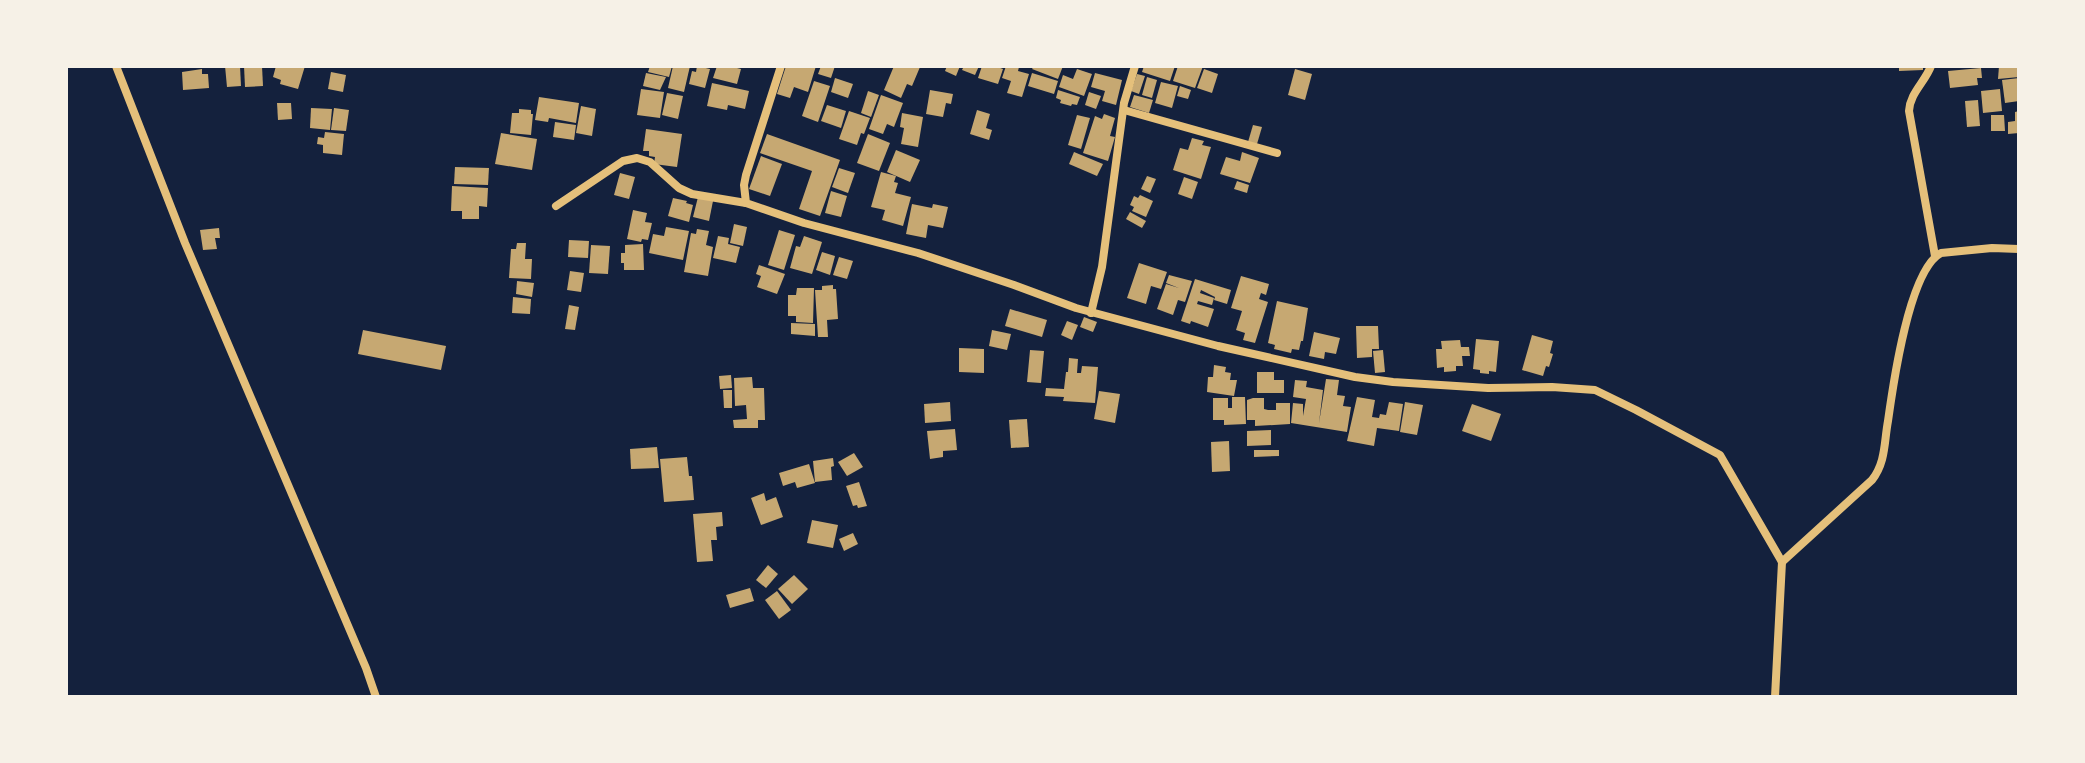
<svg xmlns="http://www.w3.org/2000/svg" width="2085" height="763" font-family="Overpass,sans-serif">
<rect width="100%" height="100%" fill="#14213d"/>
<g fill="#c6a872">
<path d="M225 66H240L241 86 227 87Z"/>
<path d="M244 66H262L263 86 245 87Z"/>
<path d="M276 66H305L298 89 280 84 281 80 273 77Z"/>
<path d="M650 66H672L669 77 648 72Z"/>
<path d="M673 66H690L684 92 668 88Z"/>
<path d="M697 66 710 69 705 88 689 84 692 71 696 72Z"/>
<path d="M717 66H737V68L741 69 737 84 713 78Z"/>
<path d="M786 66 799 68V66H816L808 92 794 87 790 98 777 94Z"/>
<path d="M821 66H835L831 78 818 74Z"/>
<path d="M894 66 920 67 912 86 907 84 901 98 884 90Z"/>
<path d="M947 66H960L956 76 945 71Z"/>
<path d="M964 66H979L975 75 962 70Z"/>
<path d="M982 66H995L1003 69 998 84 978 78Z"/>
<path d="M1006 66 1019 67 1018 71 1029 74 1022 97 1007 93 1011 81 1002 78Z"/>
<path d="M1034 66H1063L1058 79 1032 69Z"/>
<path d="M1144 66H1175L1170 81 1142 72Z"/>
<path d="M1178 66H1203L1195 88 1173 81Z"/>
<path d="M1899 66H1923V70L1899 71Z"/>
<path d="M1999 66H2019V77L1998 79Z"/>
<path d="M1981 68 1982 78H1977L1978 85 1950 88 1948 71Z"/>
<path d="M202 69V74H208L209 88 183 90 182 72Z"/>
<path d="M1077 69 1092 74 1084 96 1059 87 1063 75 1073 79Z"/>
<path d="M1204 69 1218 74 1212 93 1197 88Z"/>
<path d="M1295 69 1312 74 1305 100 1288 95Z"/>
<path d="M331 72 346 75 343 92 328 89Z"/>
<path d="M646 73 666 77 660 90 643 86Z"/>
<path d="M1032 73 1058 81 1054 94 1028 86Z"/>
<path d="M1095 73 1122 80 1116 105 1102 101 1105 91 1091 87Z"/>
<path d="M1137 74 1145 76 1139 94 1131 91Z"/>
<path d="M1147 77 1157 80 1152 98 1142 95Z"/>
<path d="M835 78 853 84 848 98 831 92Z"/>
<path d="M2019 78V101L2005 103 2002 80Z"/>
<path d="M814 81 830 86 818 122 802 116Z"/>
<path d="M1161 82 1178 86 1172 108 1155 103Z"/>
<path d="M712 83 749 91 745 109 728 105 727 110 707 106Z"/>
<path d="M1180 86 1191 90 1188 99 1177 96Z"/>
<path d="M641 89 664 92 660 118 637 115Z"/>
<path d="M2000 89 2002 111 1983 113 1981 91Z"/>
<path d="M930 90 953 94 951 104 946 103 943 117 926 114Z"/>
<path d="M1058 90 1080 97 1077 105 1072 104 1071 106 1060 103 1061 100 1056 98Z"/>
<path d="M868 91 879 95 871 117 861 113Z"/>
<path d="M1089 92 1101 96 1096 109 1085 105Z"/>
<path d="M667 93 683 96 678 119 662 115Z"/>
<path d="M881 95 903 103 894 127 887 124 883 134 869 129Z"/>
<path d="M1134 95 1153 100 1149 113 1130 107Z"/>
<path d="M539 97 579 103 576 123 549 118 548 122 535 120Z"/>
<path d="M1978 100 1980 126 1967 127 1965 101Z"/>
<path d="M277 103H291L292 119 278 120Z"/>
<path d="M827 105 846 111 841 128 821 121Z"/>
<path d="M581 106 596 109 592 136 576 133Z"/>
<path d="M311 108 332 109 330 130 310 128Z"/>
<path d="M334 108 349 110 346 131 331 130Z"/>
<path d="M519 109 531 110V114H533L531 135 510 133 512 113H519Z"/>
<path d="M977 110 990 114 986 128 992 130 989 140 970 134Z"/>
<path d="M849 111 870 118 864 134 861 133 857 145 839 139Z"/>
<path d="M2019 111V133L2008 134V122L2015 121V112Z"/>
<path d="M902 113 923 117 918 147 901 144 904 128 900 127Z"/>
<path d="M1104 114 1115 118 1110 136 1115 137 1108 161 1083 153 1095 116 1102 119Z"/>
<path d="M1077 115 1090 118 1081 149 1068 145Z"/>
<path d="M1991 115H2004L2005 131H1991Z"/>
<path d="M555 122 576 125 574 140 553 137Z"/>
<path d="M1253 125 1262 127 1257 144 1248 142Z"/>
<path d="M646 129 682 134 677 167 654 164 655 157 649 156V151H643Z"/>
<path d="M325 132 344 134 342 155 323 153V145L317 144 318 137 324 138Z"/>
<path d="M501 133 537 139 532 170 495 164Z"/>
<path d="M767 134 840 160 820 216 799 209 812 171 760 153Z"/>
<path d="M868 134 890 143 879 171 857 163Z"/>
<path d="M1192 138 1204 141 1202 145 1211 147 1201 179 1173 170 1180 148 1188 150Z"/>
<path d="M896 150 920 160 910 182 887 172Z"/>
<path d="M1074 152 1103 164 1097 176 1069 164Z"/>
<path d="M1242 152 1259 158 1250 183 1220 174 1226 157 1240 161Z"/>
<path d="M761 156 782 164 770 196 749 189Z"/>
<path d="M455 167 489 168 488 185 454 184Z"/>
<path d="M839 168 855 173 848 193 832 187Z"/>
<path d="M881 172 896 176 894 182 898 183 895 193 911 197 903 226 882 220 885 210 871 207Z"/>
<path d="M620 173 635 177 629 199 614 195Z"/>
<path d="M1147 176 1156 179 1150 193 1141 189Z"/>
<path d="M1184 177 1198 182 1192 199 1178 194Z"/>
<path d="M1237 181 1249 185 1247 193 1234 189Z"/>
<path d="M452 186 488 188 487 207 479 206V219H462V211H451Z"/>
<path d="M831 191 847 196 841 217 825 213Z"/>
<path d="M1140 195 1153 201 1146 217 1132 211 1134 207 1130 205 1134 196 1138 198Z"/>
<path d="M698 197 713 201 709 221 693 217Z"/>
<path d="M673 198 687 201 686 203 693 205 689 222 668 216Z"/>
<path d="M912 204 932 208 933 204 948 207 943 228 928 225 926 238 906 234Z"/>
<path d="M633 210 647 213 645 222 652 223 648 240 642 239 641 242 627 239Z"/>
<path d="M1130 212 1146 221 1142 228 1126 219Z"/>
<path d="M734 224 747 227 743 246 730 243Z"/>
<path d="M666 227 689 231 683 260 649 253 653 234 664 236Z"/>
<path d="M219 228 220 238H215L217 249 203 250 200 230Z"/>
<path d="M697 229 709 231 706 245 713 247 708 276 684 272 691 233 696 234Z"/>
<path d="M779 230 795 235 784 270 768 265Z"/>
<path d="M718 236 729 238 728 244 740 247 736 263 713 258Z"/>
<path d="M804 236 822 242 812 274 790 268 796 246 800 247Z"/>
<path d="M569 240 589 241 588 258 568 257Z"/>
<path d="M517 243H526L525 259H532L531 279 509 278 511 249H516Z"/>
<path d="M643 244 644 270H624V263H621V253H625V245Z"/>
<path d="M591 245 610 246 608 274 589 273Z"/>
<path d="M822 252 835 256 830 275 816 270Z"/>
<path d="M839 257 853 261 847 279 833 275Z"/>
<path d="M1139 263 1167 272 1161 289 1151 286 1146 304 1127 298Z"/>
<path d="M759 265 785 274 777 294 757 287 761 276 756 274Z"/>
<path d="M570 271 584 273 581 292 567 290Z"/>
<path d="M1169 275 1192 281 1185 302 1178 300 1173 315 1157 309 1166 284 1179 288 1166 283Z"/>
<path d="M1241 276 1269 284 1266 295 1261 293 1259 299 1268 302 1255 343 1243 340 1245 333 1236 330 1242 311 1231 308Z"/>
<path d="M1195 279 1231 290 1227 304 1214 300 1215 297 1201 290 1200 293 1214 298 1212 305 1198 301 1197 304 1214 309 1208 327 1191 321 1190 324 1181 321Z"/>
<path d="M517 281 534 283 532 297 516 294Z"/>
<path d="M833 285V289H836L838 319 827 320 828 337H818L815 290H822V286Z"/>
<path d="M797 288H814L813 323 796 322V316H788V295H796Z"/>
<path d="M513 297 531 299 530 314 512 313Z"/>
<path d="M1277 301 1308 308 1303 341H1301L1299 350 1292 349 1291 353 1274 349 1275 345 1268 343Z"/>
<path d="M569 305 579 307 575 330 565 329Z"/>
<path d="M1010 309 1047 320 1042 337 1005 326Z"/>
<path d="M1084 317 1097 322 1093 332 1080 327Z"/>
<path d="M1067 321 1078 325 1072 340 1061 335Z"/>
<path d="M791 323 815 324V336L791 334Z"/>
<path d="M1356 326H1378L1379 349H1372V357L1357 358Z"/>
<path d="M363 330 446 346 441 370 358 354Z"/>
<path d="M992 330 1011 334 1007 350 989 346Z"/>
<path d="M1314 332 1340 338 1336 354 1325 352 1324 359 1309 356Z"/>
<path d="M1532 335 1553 341 1550 353 1553 354 1549 367 1546 366 1543 376 1522 370Z"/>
<path d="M1476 339 1499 341 1496 372 1489 371V374L1480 373V370L1473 369Z"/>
<path d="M1460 340 1461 347H1469L1470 356H1462L1463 366H1456V371L1444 372V367L1437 368 1436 349H1442L1441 341Z"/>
<path d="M959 348 984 349V373L959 372Z"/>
<path d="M1030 350 1044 351 1041 383 1027 382Z"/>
<path d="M1383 350 1385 372 1375 373 1373 351Z"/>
<path d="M1069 358 1078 359 1077 373H1081L1082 366 1098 367 1095 403 1063 401 1064 397 1045 396 1046 388 1064 389 1066 372H1068Z"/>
<path d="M1214 365 1226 367 1225 372 1231 373 1230 380H1237L1234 396 1207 392 1208 377H1213Z"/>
<path d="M1257 372H1274V380H1284V393H1257Z"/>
<path d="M731 375 732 388 720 389 719 376Z"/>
<path d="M752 377 753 388H764L765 420H758V428H734L733 420 747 419 746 405 735 406 734 378Z"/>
<path d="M1326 379 1339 380 1337 395 1345 396 1343 406 1351 407 1347 432 1291 423 1293 403 1303 404V416L1306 399 1293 397 1295 380 1307 381 1306 387 1323 390 1319 423Z"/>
<path d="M723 390H732V408H724Z"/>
<path d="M1099 391 1120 394 1115 423 1094 419Z"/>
<path d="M1232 397H1245L1246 424 1224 425V420H1213V398H1228V408H1232Z"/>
<path d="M1357 397 1375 400 1372 417 1379 418 1380 414 1386 415 1389 402 1403 404 1399 431 1377 428 1374 446 1347 441Z"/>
<path d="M1253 398H1264V409L1268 410H1276V403H1290V424L1255 426V420H1247V400Z"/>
<path d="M950 402 951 421 925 423 924 404Z"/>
<path d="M1405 402 1423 405 1417 435 1400 432Z"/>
<path d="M1472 404 1501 414 1491 441 1462 431Z"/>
<path d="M1027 419 1029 447 1011 448 1009 420Z"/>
<path d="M955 429 957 450 943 451V457L930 459 927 431Z"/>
<path d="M1271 430V445L1247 446V431Z"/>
<path d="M1229 441 1230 471 1212 472 1211 442Z"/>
<path d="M657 447 659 468 631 469 630 449Z"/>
<path d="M1254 450H1279V456L1254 457Z"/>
<path d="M854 453 863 467 847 476 838 462Z"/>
<path d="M687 457 689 476H692L694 500 664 502 660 459Z"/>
<path d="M833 458 834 466 831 467 832 480 815 482 813 461Z"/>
<path d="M809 464 815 483 797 488 795 482 783 486 779 473Z"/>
<path d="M859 482 867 506 858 508 857 505 853 506 846 486Z"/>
<path d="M764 493 766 501 776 497 783 517 761 525 751 498Z"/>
<path d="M722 512 723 526 716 527 717 540H711L713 561 697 562 693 514Z"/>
<path d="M812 520 838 525 833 548 807 543Z"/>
<path d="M853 533 858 544 844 551 839 539Z"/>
<path d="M768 565 778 574 766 588 756 580Z"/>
<path d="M794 575 808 589 792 604 778 589Z"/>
<path d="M750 588 754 601 730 608 726 595Z"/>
<path d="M777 591 791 610 779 619 765 600Z"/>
</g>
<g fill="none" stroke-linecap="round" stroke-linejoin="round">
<g stroke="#e5c07b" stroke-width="8">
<path d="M116 66 185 243 366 668 376 697"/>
<path d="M781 66 746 175 744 185 746 203 804 223 918 253 1014 285 1076 308 1218 346 1355 377 1393 382 1488 388 1552 387 1595 390 1636 410 1720 455 1782 562 1775 697"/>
<path d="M1931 66C1925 82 1910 93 1909 111L1935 256"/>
<path d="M1124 110 1277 153"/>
<path d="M556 206 623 161 637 158 650 162 679 188 692 194 746 203"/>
<path d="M1091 313 1102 267 1124 103 1135 66"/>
<path d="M1782 562 1872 480C1886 462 1884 442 1888 421 1893 385 1909 270 1941 253L1992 248 2019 249"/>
</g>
</g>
<rect width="2085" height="763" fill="none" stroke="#f6f1e7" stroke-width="136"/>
</svg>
